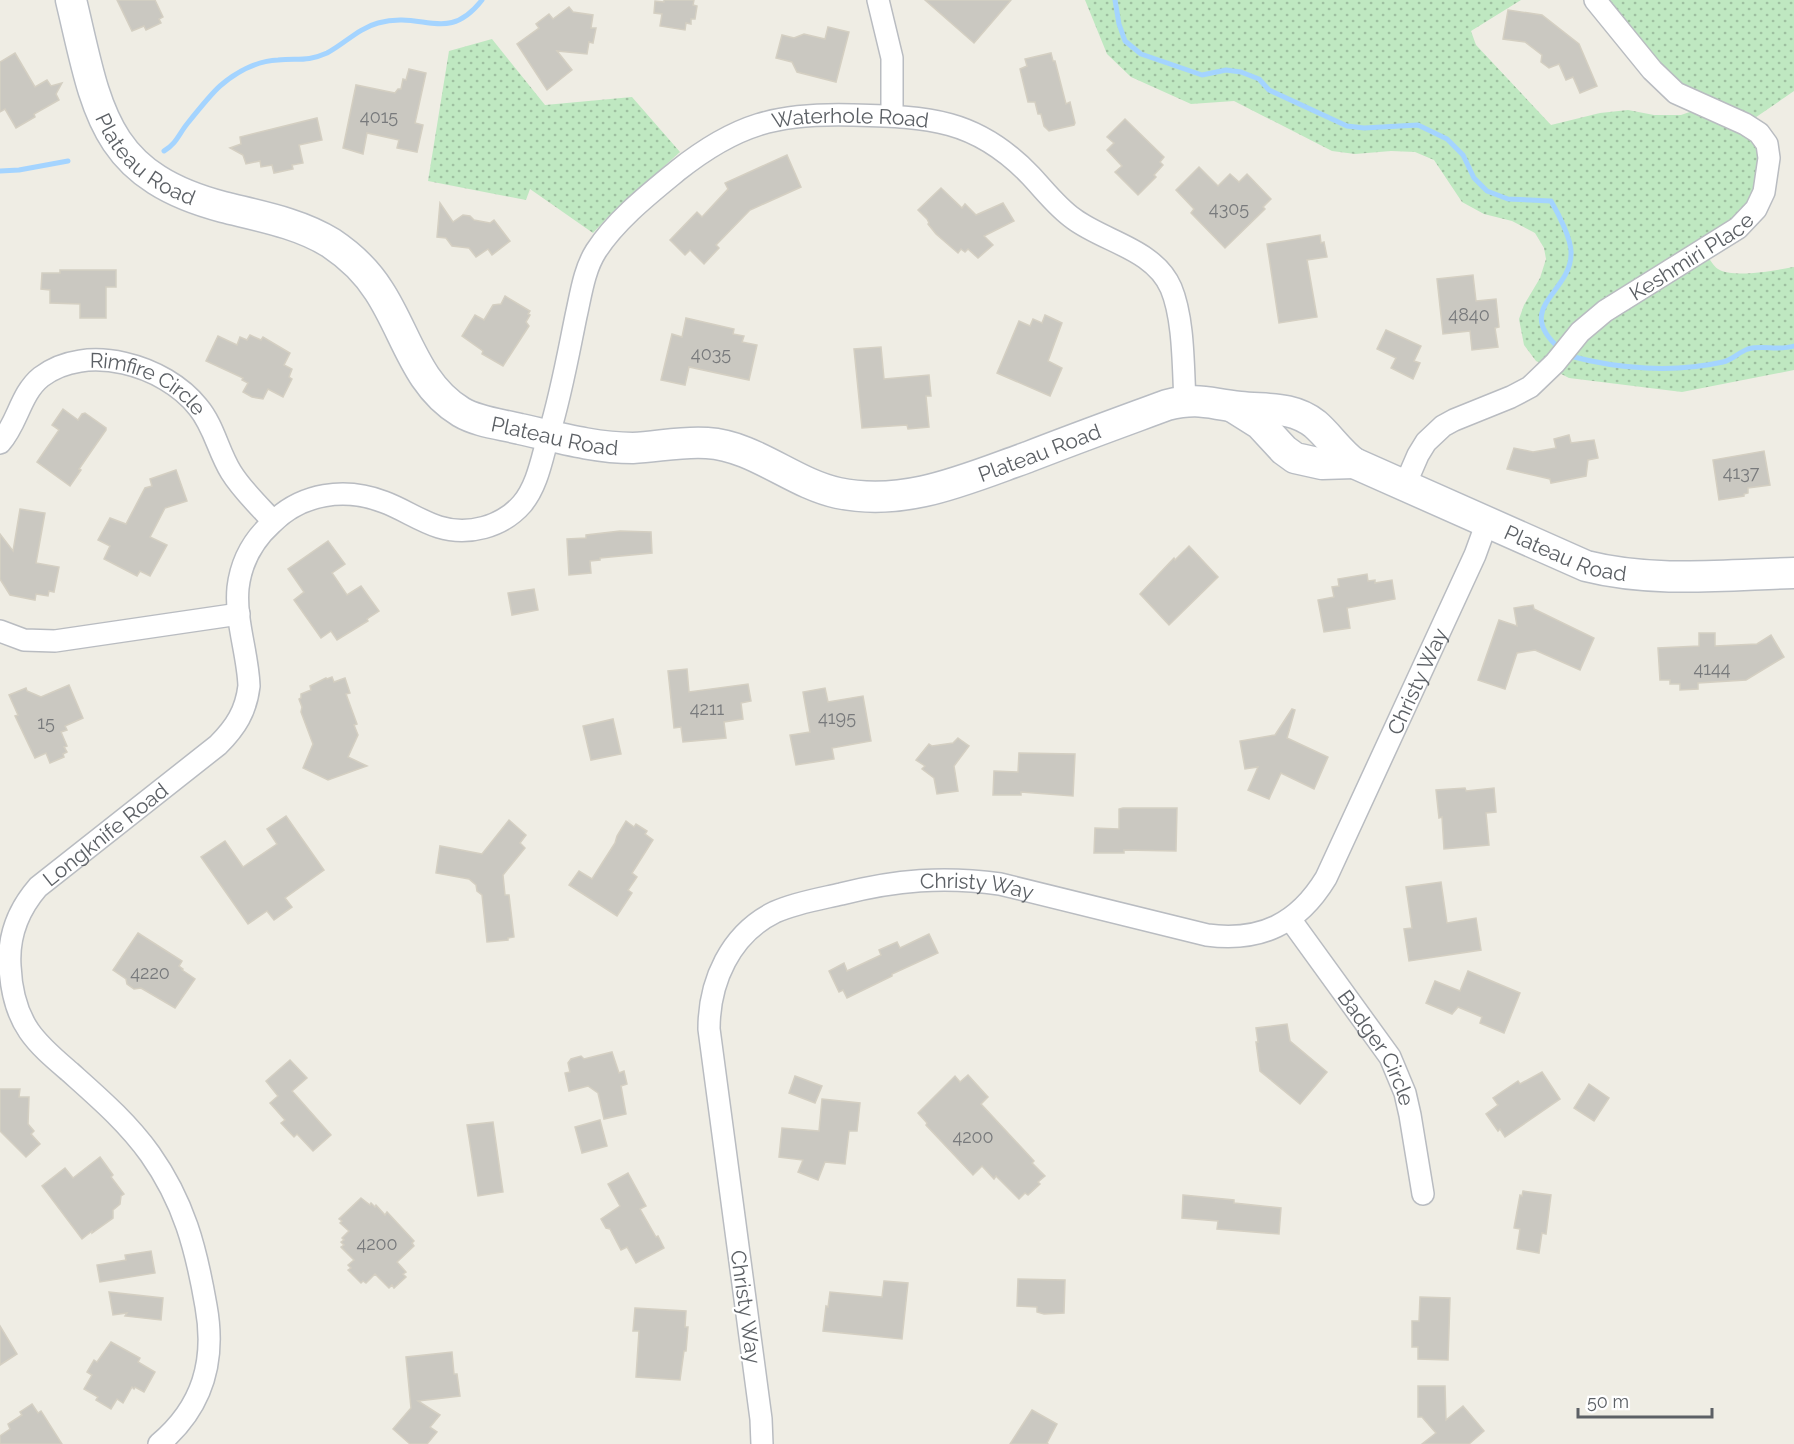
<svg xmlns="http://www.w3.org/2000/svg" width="1794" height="1444" font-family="Raleway,sans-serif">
<defs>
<pattern id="grass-dots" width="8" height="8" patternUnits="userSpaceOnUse" patternTransform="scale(1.5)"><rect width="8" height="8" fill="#bfe8c1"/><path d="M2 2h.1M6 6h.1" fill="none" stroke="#9ebfa0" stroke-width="1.8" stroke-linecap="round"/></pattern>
</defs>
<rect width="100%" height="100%" fill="#efede4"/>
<g fill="url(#grass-dots)">
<path d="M1085 0H1521L1471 31 1476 45 1551 125 1600 113 1628 110 1654 115H1681L1704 107 1595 0H1794V91L1746 124 1759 133 1764 192 1704 250C1708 256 1712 265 1718 269 1734 279 1776 270 1794 267V370L1682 392 1569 378 1536 361 1524 345 1519 319 1524 305 1540 278 1546 259 1544 248 1535 233 1512 221 1484 214 1462 202 1434 160 1415 152 1391 151 1355 154 1332 151 1234 101 1191 104 1131 77 1107 54Z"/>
<path d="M492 39 545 105 632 97 680 152 608 217 593 233 530 189 526 200 428 181 449 51Z"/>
</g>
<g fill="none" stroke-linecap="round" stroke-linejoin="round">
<g stroke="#a4d4ff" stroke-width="5">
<path d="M1115 0 1119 24 1125 41 1141 54 1202 75 1226 70 1241 72 1259 79 1269 90 1347 126 1364 128 1418 125 1447 139 1463 155 1474 178 1487 191 1508 199 1551 201C1558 213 1572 240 1571 254 1571 293 1513 307 1559 348"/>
<path d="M164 151C176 144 179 134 187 124 195 114 212 93 220 86 236 72 257 61 278 60 298 58 307 62 327 53 344 44 359 28 378 23 423 10 447 45 482 0"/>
<path d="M0 171 19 170 68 161"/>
<path d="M1570 356C1618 369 1674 373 1723 362 1732 360 1739 352 1748 349 1763 345 1779 351 1794 346"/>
</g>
</g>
<g fill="#cac8c1" stroke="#d4cfc2" stroke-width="1.5">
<path d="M117 0H155L163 17 159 19 161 23 146 30 144 26 132 31Z"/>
<path d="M664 0H694L693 5 697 6 695 19H691V24L686 23 685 30 660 26 662 14 654 13 655 1 664 2Z"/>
<path d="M925 0H1011L974 43Z"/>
<path d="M569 7 573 12 593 15 591 28H596L593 43 589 42 587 54 557 51 572 70 547 90 517 44 539 28 536 24 549 14 553 19Z"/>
<path d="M1508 10 1542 15 1579 44 1597 86 1580 93 1573 77 1566 80 1559 64 1549 68 1541 62 1542 55 1525 42 1503 39Z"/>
<path d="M828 27 849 32 836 82 797 72 792 62 776 58 782 35 794 38 804 34 825 39Z"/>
<path d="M15 53 35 87 47 80 51 86 62 83 56 94 59 100 34 114 35 117 16 128 5 109 0 112V62Z"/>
<path d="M1051 53 1053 61H1055L1066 104 1070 102 1075 123 1074 125 1049 131 1044 126 1041 114H1038L1035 102H1028L1020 69 1027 66 1025 59Z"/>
<path d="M409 69 426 73 415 123 423 125 417 152 397 148 399 140 367 133 363 154 343 148 356 85 395 93 398 89H401L403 79 406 80Z"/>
<path d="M317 118 322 140 299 145 303 163 292 165 293 169 274 173 272 165 261 167 260 161 246 164 243 155 230 148 241 144 240 137Z"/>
<path d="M1125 119 1164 157 1160 162 1163 165 1154 175 1156 177 1138 195 1115 172 1122 166 1107 150 1114 143 1107 137Z"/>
<path d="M787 155 801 187 750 210 716 245 719 248 704 264 690 250 685 255 670 240 697 212 702 217 728 189 725 183Z"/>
<path d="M1199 167 1218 186 1230 174 1239 182 1247 174 1271 199 1263 207 1265 209 1225 248 1191 213 1194 209 1176 190Z"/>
<path d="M941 188 962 208 965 204 976 215 1003 203 1014 221 984 236 993 245 978 258 968 249 965 252 961 249 958 253 936 234 928 224 929 223 927 219 918 210Z"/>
<path d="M440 203 453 222 463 215 470 216 474 220 490 223 494 220 510 241 492 255 488 249 476 257 469 248 452 246 446 238 437 237Z"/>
<path d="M1320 235 1321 243 1324 242 1327 257 1307 260 1317 317 1279 323 1267 244Z"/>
<path d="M60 270H116V287H106V318H80V304L50 303V290L41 289 42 273H60Z"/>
<path d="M1473 275 1476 301 1496 299 1499 327 1495 328 1498 347 1472 350 1470 331 1443 334 1437 279Z"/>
<path d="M505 296 530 311 528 314 530 315 526 322 529 326 503 366 482 354 483 351 462 336 475 315 484 320 493 305 501 304Z"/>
<path d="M1045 315 1062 323 1048 361 1062 368 1050 396 997 373 1019 321 1030 326 1033 319 1042 323Z"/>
<path d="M686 318 734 329 733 334 744 336 742 342 757 345 749 380 689 367 685 385 661 380 672 334 682 337Z"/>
<path d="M1386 330 1421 346 1414 361 1420 363 1413 379 1391 368 1396 358 1377 349Z"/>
<path d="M250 335 261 340 263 337 290 353 284 365 292 369 289 377 292 379 283 397 268 389 263 399 252 397 243 392 248 383 242 380 243 378 206 361 218 336 237 345 240 337 247 340Z"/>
<path d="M881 347 884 379 929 375 931 396H926L929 427 908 429 907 425 862 428 854 349Z"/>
<path d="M63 409 78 420 82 414 85 413 106 428V430L79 469 81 470 70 486 37 462 59 430 52 425Z"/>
<path d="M1569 435 1571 443 1594 440 1598 458 1588 460 1586 476 1551 483 1550 479 1507 469 1514 448 1533 452 1556 448 1554 439Z"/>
<path d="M1764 451 1770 485 1748 488V493L1744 494V496L1719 500 1713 460Z"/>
<path d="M176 470 187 501 165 508 150 537 167 545 150 576 140 571 137 576 104 559 110 546 98 540 110 518 126 524 145 488 152 486 150 479Z"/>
<path d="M20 509 45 513 36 563 59 567 54 592 49 591 48 596 36 594 35 600 10 595 0 579V534L13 551Z"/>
<path d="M620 531 651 532 652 553 600 558V560L590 561 591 573 569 575 567 539 586 538V535Z"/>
<path d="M328 541 345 564 332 573 347 595 361 586 379 611 367 619 368 621 337 640 331 631 321 638 294 600 304 592 288 569Z"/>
<path d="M1189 546 1218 577 1169 625 1140 594 1174 558 1175 560Z"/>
<path d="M1367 574 1368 581 1375 580V583L1392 580 1395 599 1347 608 1350 628 1324 632 1318 600 1334 597 1332 587 1339 586 1338 579Z"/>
<path d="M534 589 538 610 512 615 508 593Z"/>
<path d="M1533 605 1534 609 1594 638 1580 670 1535 650 1517 653 1505 689 1478 680 1499 620 1517 626 1514 608Z"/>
<path d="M1699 633H1715V646L1757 644 1771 635 1784 657 1746 680 1698 683V689L1680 690V684H1670V680H1660L1658 648 1699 646Z"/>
<path d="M687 669 689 692 748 684 751 701 741 703 743 719 724 722 726 738 683 742 681 727 674 728 668 671Z"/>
<path d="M332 677 334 682 345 678 350 693 346 694 357 724 354 725 358 735 348 757 367 766 328 780 303 768 313 744 301 712 302 707 299 699 301 698V694L311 690 310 686 326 678 327 679Z"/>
<path d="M69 685 83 718 65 726 67 730 61 732 67 746 64 747 67 752 63 754 64 757 50 763 46 753 35 758 15 716 18 715 9 695 26 688 27 691 41 697Z"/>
<path d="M825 688 828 702 863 696 871 741 832 748 834 759 796 765 790 735 810 732 803 692Z"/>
<path d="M1292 709 1295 710 1287 738 1328 757 1314 789 1281 773 1269 799 1248 790 1258 767 1245 769 1240 741 1275 735Z"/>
<path d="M613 719 621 754 591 760 583 726Z"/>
<path d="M958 738 969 746 954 766 958 791 937 794 934 778 922 769 925 766 916 760 929 744 932 746 953 743Z"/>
<path d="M1019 753 1075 754 1073 796 1021 792V795H993L994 771 1018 772Z"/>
<path d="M1465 788 1466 791 1494 788 1496 812 1486 813 1489 845 1444 849 1442 817 1439 818 1436 790Z"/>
<path d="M1123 808H1177L1176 851 1124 850V853H1094L1095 828 1119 829V809Z"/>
<path d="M286 816 324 870 285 898 292 907 274 920 267 911 248 924 201 857 225 841 243 867 277 844 267 829Z"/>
<path d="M509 820 526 835 520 843 525 848 503 875 505 895H509L514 937 508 938V940L487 942 482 895 477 891 476 885 469 879 436 873 440 846 482 854Z"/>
<path d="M626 821 634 827 636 824 647 831 645 834 653 840 632 873 637 877 628 890 632 893 617 916 569 885 579 871 592 879 615 843 617 836Z"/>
<path d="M1441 882 1447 923 1476 918 1481 950 1409 961 1404 929 1412 928 1406 887Z"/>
<path d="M138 933 182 961 179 966 183 969 182 970 195 979 175 1008 141 988 134 989 127 984 126 979 113 970Z"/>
<path d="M929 934 938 953 892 974V976L847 998 843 990 839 992 829 971 844 963 847 971 881 955 879 950 897 942 900 948Z"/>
<path d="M1468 971 1520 993 1504 1033 1480 1023 1482 1017 1458 1007 1452 1014 1426 1003 1435 981 1460 991Z"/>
<path d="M1287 1024 1290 1041 1327 1072 1300 1104 1260 1071 1256 1042H1258L1256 1028Z"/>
<path d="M612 1052 619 1073 624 1071 627 1084 621 1086 626 1114 604 1119 598 1093 588 1086 569 1091 565 1073 570 1072 568 1063 571 1059 581 1056 584 1059Z"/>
<path d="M290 1060 307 1078 292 1091 331 1135 313 1151 297 1134 294 1137 281 1123 285 1120 270 1103 278 1096 266 1081Z"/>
<path d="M1542 1072 1560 1099 1505 1137 1500 1129 1498 1131 1486 1114 1498 1105 1493 1098 1518 1081 1520 1084Z"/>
<path d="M968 1075 988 1097 981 1104 1034 1161 1032 1163 1045 1176 1038 1182 1040 1184 1028 1195 1025 1193 1019 1199 996 1176 994 1179 982 1166 973 1175 926 1125 927 1123 918 1113 955 1076 960 1082Z"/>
<path d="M795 1076 822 1086 815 1103 789 1093Z"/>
<path d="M1589 1084 1609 1098 1594 1121 1574 1108Z"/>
<path d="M0 1089H20L19 1097H29L28 1124 34 1131 31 1134 40 1144 26 1157 0 1131Z"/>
<path d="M822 1099 860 1103 857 1131H849L845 1164 825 1162 818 1180 798 1172 803 1160 779 1157 782 1128 819 1131Z"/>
<path d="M600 1120 607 1146 582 1153 575 1127Z"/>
<path d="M493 1122 503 1192 478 1196 467 1125Z"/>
<path d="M100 1157 113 1175 111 1177 124 1194 121 1196 120 1204 113 1210V1218L92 1233V1231L82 1239 42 1186 65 1168 73 1178Z"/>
<path d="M628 1173 646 1206 640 1209 656 1237 658 1236 664 1248 636 1263 627 1247 621 1250 610 1229 606 1228 601 1219 620 1206 608 1184Z"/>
<path d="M1523 1191 1551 1195 1546 1234 1542 1233 1539 1253 1517 1249 1520 1229 1514 1228 1520 1195 1522 1196Z"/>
<path d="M1183 1195 1234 1200V1203L1281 1208 1279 1234 1217 1229 1218 1221 1182 1218Z"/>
<path d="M361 1198 370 1205 371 1203 375 1207 376 1205 385 1215 387 1212 414 1241 412 1243 414 1246 397 1262 406 1272 403 1274 406 1277 394 1288 392 1285 389 1288 375 1274 366 1283 363 1281 361 1283 348 1270 351 1268 348 1265 354 1260 341 1247 344 1245 341 1242 344 1240 342 1238 349 1231 340 1223 342 1221 339 1219Z"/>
<path d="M151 1251 155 1273 100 1282 97 1265 126 1260 125 1255Z"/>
<path d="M1018 1279 1065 1280 1064 1313 1044 1314 1037 1312V1307L1017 1306Z"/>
<path d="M884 1281 908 1283 902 1339 823 1331 826 1306 828 1307 830 1292 882 1297Z"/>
<path d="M109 1292 163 1298 161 1320 125 1316 127 1313 113 1315Z"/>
<path d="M1420 1297 1450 1298 1448 1360 1418 1359V1347H1412V1321H1419Z"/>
<path d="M635 1308 686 1311 685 1327H688L686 1351H684L680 1380 636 1377 639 1331H633Z"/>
<path d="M0 1326 17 1354 0 1365Z"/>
<path d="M111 1342 140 1358 138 1362 155 1372 144 1392 135 1387 134 1389 132 1387 123 1403 117 1399 111 1409 96 1400 98 1397 84 1389 92 1375 87 1372 94 1360 97 1362Z"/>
<path d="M452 1352 454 1374H457L460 1396 418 1401 440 1415 430 1427 437 1432 427 1444H410L393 1429 411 1408 406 1357Z"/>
<path d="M1418 1386H1445L1446 1420 1463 1406 1484 1431 1469 1444H1422L1436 1433 1422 1417H1418Z"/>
<path d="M32 1404 38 1413 41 1411 62 1444H0V1436L10 1429 8 1424 22 1415 20 1412Z"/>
<path d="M1032 1410 1057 1424 1047 1443 1048 1444H1010Z"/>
</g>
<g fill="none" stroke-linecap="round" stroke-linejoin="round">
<g stroke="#b9bcc1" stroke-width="24">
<g id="street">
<path d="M878 0 892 58V116"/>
<path id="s1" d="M0 443C18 423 20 394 41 377 86 342 165 365 198 407 214 426 218 451 231 472 242 490 259 506 273 521"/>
<path id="s2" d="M1405 485 1418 455 1426 442 1443 426 1454 420 1511 397 1530 387 1555 363 1580 332 1605 311 1738 228 1756 209 1764 192 1769 158 1767 144 1759 133 1745 124 1676 93 1652 70 1595 0"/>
<path d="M0 631 24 640 55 641 239 614"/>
<path id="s3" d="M1290 919 1390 1057 1405 1093 1410 1115 1423 1194"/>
<path id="s4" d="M159 1444C203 1407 216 1361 206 1306 196 1248 184 1202 150 1154 127 1122 99 1098 70 1072 56 1060 40 1047 29 1031 16 1012 11 988 10 966 8 936 19 909 38 887L218 745C236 727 246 711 249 686 248 654 235 621 238 588 241 562 252 541 272 523 302 493 345 487 384 502 403 509 420 521 439 527 468 536 502 527 522 504 538 485 542 457 549 434 561 395 568 355 576 316 581 294 584 270 596 251 616 220 649 194 677 171 736 124 777 113 852 115 928 117 976 118 1031 176 1045 191 1058 208 1074 219 1105 242 1154 249 1171 288 1184 319 1183 367 1185 401"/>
<path id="s5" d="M762 1444 761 1419 709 1029C709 982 730 934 775 912 795 903 819 899 841 894 896 880 944 876 1000 884L1207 935C1261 942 1298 924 1326 878L1475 555 1487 522"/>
</g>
</g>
<g stroke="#b9bdc3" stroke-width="33">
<g id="secondary">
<path id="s6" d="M71 0C97 108 101 175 223 207 259 216 299 223 331 243 349 255 367 272 379 291 406 332 416 385 461 412 478 422 500 424 520 429 556 437 595 448 633 448 657 447 682 441 707 443 755 446 792 483 838 493 906 507 966 479 1028 457 1074 439 1121 422 1167 405 1200 397 1209 404 1240 407 1267 410 1292 406 1315 424 1329 436 1339 452 1354 463L1586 566C1653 583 1725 575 1794 573"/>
<path d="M1233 407 1260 424 1284 450 1295 458 1322 464 1354 463"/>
</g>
</g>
<use href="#street" stroke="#fff" stroke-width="21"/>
<use href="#secondary" stroke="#fff" stroke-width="30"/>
</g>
<g text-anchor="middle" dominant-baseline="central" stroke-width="4.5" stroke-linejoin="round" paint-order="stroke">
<g font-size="18" fill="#787a7c">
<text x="379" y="116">4015</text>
<text x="1229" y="208">4305</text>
<text x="1469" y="314">4840</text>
<text x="711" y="353">4035</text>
<text x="1741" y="472">4137</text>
<text x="1712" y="668">4144</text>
<text x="707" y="708">4211</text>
<text x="837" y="717">4195</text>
<text x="46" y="722">15</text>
<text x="150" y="972">4220</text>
<text x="973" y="1136">4200</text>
<text x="377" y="1243">4200</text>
</g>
<g font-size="21" fill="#5c6065" stroke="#fff">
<text stroke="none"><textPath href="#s4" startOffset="1954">Waterhole Road</textPath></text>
<text stroke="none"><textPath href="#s6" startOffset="183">Plateau Road</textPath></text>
<text stroke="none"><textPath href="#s2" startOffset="376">Keshmiri Place</textPath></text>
<text stroke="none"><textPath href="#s1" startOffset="195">Rimfire Circle</textPath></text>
<text stroke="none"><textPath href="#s6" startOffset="705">Plateau Road</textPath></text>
<text stroke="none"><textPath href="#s6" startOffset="1208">Plateau Road</textPath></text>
<text stroke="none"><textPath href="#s6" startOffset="1782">Plateau Road</textPath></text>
<text stroke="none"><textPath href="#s5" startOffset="1360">Christy Way</textPath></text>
<text stroke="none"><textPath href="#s4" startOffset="730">Longknife Road</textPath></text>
<text stroke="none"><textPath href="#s5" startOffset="766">Christy Way</textPath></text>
<text stroke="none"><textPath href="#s3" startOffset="156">Badger Circle</textPath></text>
<text transform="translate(746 1307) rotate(82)">Christy Way</text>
</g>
</g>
<path d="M1578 1408v9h134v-9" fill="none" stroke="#5c6065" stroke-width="3"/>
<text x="1587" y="1408" font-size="18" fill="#5c6065" stroke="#ffffff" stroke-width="4.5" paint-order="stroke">50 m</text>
</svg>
